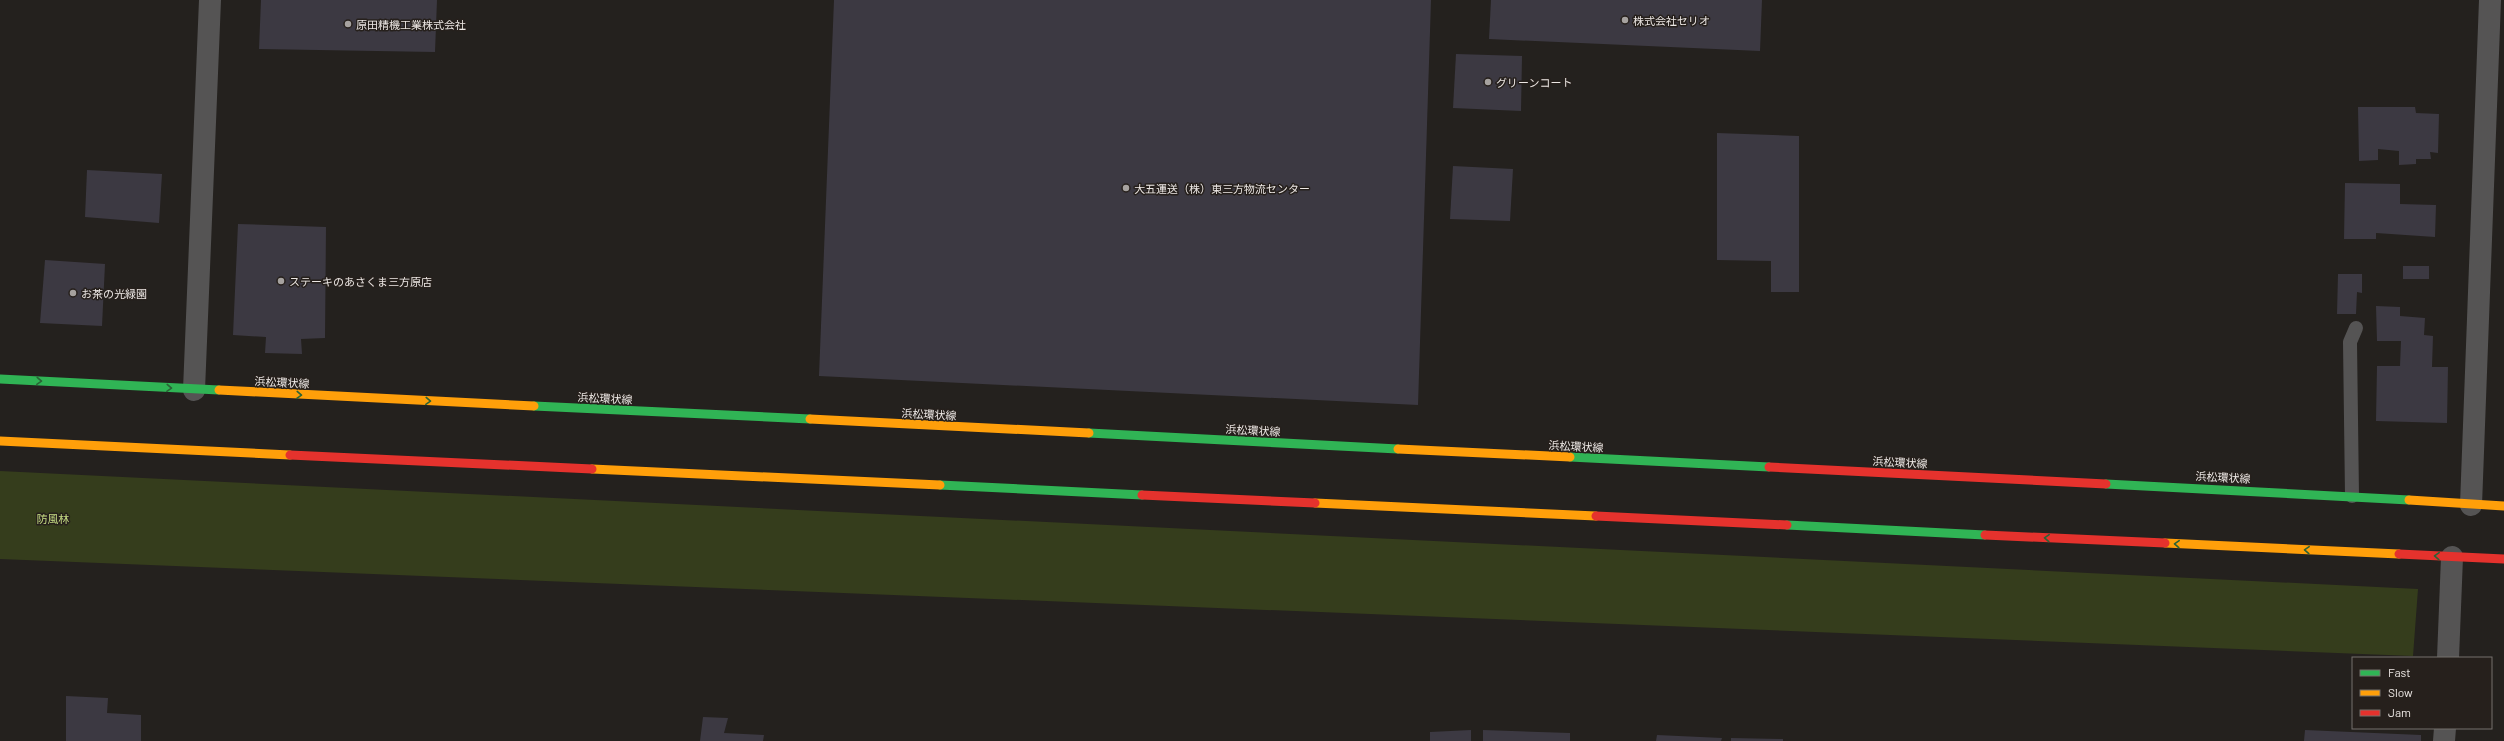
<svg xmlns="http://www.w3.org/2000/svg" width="2504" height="741" font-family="Barlow,'Noto Sans JP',sans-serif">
<rect width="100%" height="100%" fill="#24211e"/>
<path fill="#353d1c" d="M0 471 2418 589 2413 656 0 559Z"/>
<g fill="#3c3942">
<path d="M261 0H437L435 52 259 49Z"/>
<path d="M834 0H1431L1418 405 819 376Z"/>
<path d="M1491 0H1762L1760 51 1489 39Z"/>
<path d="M1456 54 1522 56 1521 111 1453 108Z"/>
<path d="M2358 107H2415L2416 113 2439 114 2438 153 2430 152 2431 159H2416V164L2399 165V151L2378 149V160L2359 161Z"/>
<path d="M1717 133 1799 136V292H1771V261L1717 260Z"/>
<path d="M1453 166 1513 169 1510 221 1450 219Z"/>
<path d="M87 170 162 174 159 223 85 217Z"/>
<path d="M2345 183 2400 184V204L2436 205 2435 237 2376 233V239H2344Z"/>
<path d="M238 224 326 227 325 338 301 339 302 354 265 353 266 337 233 335Z"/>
<path d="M45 260 105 264 102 326 40 323Z"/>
<rect x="2403" y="266" width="26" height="13"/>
<path d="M2338 274H2362V293L2357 292 2356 314H2337Z"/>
<path d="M2376 306 2400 307V316L2425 318 2424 335 2433 336 2432 367H2448L2447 423 2376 421 2377 366H2400L2401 341H2377Z"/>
<path d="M66 696 108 698 107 713 141 715V741H66Z"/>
<path d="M703 717 728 718 724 733 764 735 763 741H700Z"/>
<path d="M1471 730V741H1430V732Z"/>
<path d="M1483 730 1570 733V741H1483Z"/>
<path d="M2305 730 2421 735V741H2304Z"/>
<path d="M1657 735 1722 738 1721 741H1656Z"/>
<path d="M1731 738 1783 739V741H1731Z"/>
</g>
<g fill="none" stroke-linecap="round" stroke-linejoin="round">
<path stroke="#555454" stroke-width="14" d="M2352 496 2350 342 2356 328"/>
<g stroke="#555454" stroke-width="22">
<path d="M194 390 210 0"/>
<path d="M2471 505 2490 0"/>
<path d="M2448 658 2452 557"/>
<path d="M2444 741 2445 728"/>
</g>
<g stroke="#30b455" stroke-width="9">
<path d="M0 379 219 390"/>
<path d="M534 406 810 419"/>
<path d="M1089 433 1398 449"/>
<path d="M1570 457 1769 467"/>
<path d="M2106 484 2409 500"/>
<path d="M940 485 1142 495"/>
<path d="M1787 525 1985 535"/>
</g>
<g stroke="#ff9f0a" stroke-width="9">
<path d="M219 390 534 406"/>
<path d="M810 419 1089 433"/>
<path d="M0 441 290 455"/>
<path d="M1398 449 1570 457"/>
<path d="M592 469 940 485"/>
<path d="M2409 500 2504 506"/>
<path d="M1315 503 1596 516"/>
<path d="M2165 543 2399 554"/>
</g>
<g stroke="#e5322d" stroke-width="9">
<path d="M290 455 592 469"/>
<path d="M1769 467 2106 484"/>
<path d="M1142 495 1315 503"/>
<path d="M1596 516 1787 525"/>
<path d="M1985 535 2165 543"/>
<path d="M2399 554 2504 559"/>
</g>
</g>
<defs><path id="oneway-chevron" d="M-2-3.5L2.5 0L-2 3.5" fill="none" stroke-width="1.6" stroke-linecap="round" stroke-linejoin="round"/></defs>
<g stroke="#2a6336">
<use href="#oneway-chevron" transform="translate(39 381) rotate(3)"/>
<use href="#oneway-chevron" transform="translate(169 388) rotate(3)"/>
<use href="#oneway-chevron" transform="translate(299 395) rotate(3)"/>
<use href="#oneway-chevron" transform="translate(428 401) rotate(3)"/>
<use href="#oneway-chevron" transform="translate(2047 538) rotate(-177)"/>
<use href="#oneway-chevron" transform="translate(2177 544) rotate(-177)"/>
<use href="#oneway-chevron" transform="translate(2307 550) rotate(-177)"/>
<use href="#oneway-chevron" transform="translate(2437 556) rotate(-177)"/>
</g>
<g fill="#a6a29f" stroke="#26201c" stroke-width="1.5">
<circle cx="1625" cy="20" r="4"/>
<circle cx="348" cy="24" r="4"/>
<circle cx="1488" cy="82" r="4"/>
<circle cx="1126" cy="188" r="4"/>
<circle cx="281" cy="281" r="4"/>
<circle cx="73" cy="293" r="4"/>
</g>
<g text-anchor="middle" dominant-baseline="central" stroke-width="3" stroke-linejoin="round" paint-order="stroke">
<g font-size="11" fill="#ece7e4" stroke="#26201c" text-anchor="start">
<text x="1633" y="20">株式会社セリオ</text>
<text x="356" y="24">原田精機工業株式会社</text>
<text x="1496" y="82">グリーンコート</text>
<text x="1134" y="188">大五運送（株）東三方物流センター</text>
<text x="289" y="281">ステーキのあさくま三方原店</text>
<text x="81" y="293">お茶の光緑園</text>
</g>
<g font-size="11" fill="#ece7e4" stroke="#26201c">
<text transform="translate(282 382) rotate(3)">浜松環状線</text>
<text transform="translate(605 398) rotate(3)">浜松環状線</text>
<text transform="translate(929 414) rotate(3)">浜松環状線</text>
<text transform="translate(1253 430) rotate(3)">浜松環状線</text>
<text transform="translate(1576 446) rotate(3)">浜松環状線</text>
<text transform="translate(1900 462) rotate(3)">浜松環状線</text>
<text transform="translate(2223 477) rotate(3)">浜松環状線</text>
</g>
<g font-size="11" fill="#c7de84" stroke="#26201c">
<text x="53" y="518">防風林</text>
</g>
</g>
<rect x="2352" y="657" width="140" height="72" fill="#26201c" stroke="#75706c"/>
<rect x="2360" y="670" width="20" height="6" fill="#30b455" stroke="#75706c"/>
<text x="2388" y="677" font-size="12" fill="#ece7e4">Fast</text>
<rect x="2360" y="690" width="20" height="6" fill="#ff9f0a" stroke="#75706c"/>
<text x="2388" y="697" font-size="12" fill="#ece7e4">Slow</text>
<rect x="2360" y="710" width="20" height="6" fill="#e5322d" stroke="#75706c"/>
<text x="2388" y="717" font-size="12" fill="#ece7e4">Jam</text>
</svg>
